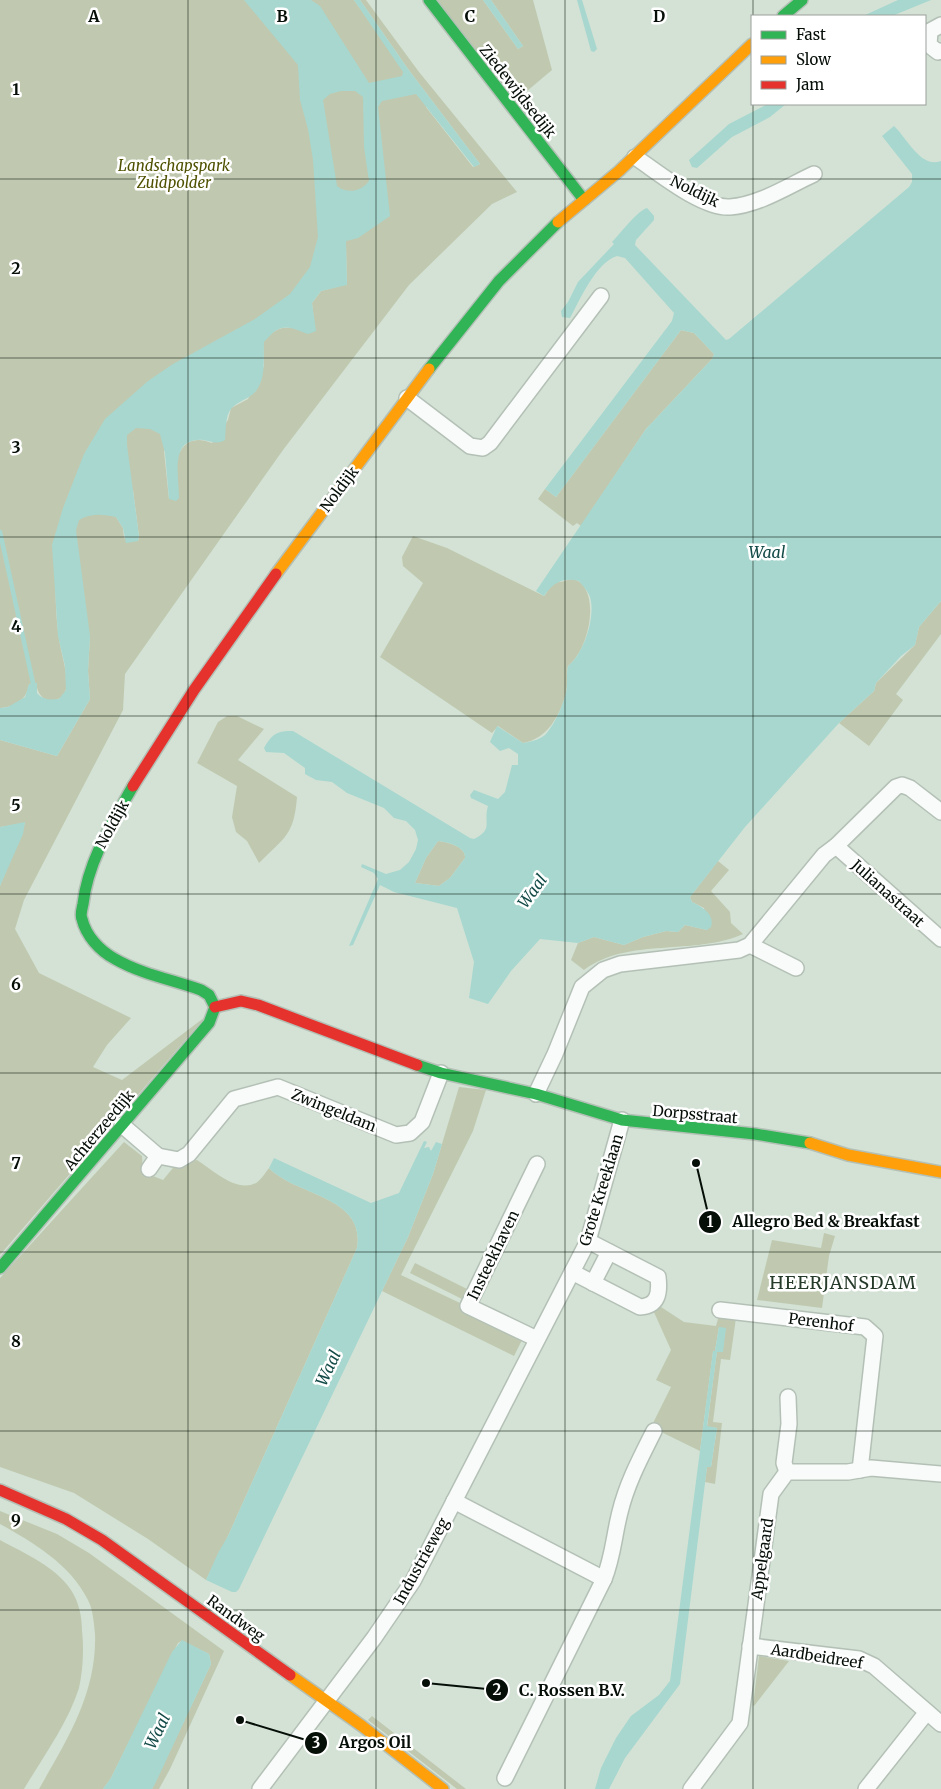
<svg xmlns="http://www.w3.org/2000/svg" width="941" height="1789" font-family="Merriweather,serif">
<rect width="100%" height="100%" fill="#d3e2d5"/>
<g fill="#c0c9b0" fill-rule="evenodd">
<path d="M0 0H354L427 103 426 107 473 167 480 164 408 69 360 0H366L419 72 517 192 492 204 409 285 283 450 125 674 123 710 24 900 15 929 39 973 131 1018 107 1045 93 1067 122 1080 205 1017 0 1255V886L25 823 0 827V740L57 756 90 699 88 671 90 636 55 583C56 601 56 620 59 638 61 656 71 678 64 696 48 706 38 698 36 683L29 684C27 700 15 707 0 708ZM346 246 347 284 321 291 312 303 315 331C290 330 283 319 263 342L264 366 248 399 231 408 228 420 212 443C174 428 174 473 169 499L164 451ZM133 490 139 536 138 541 124 538 123 528 116 517Z"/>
<path d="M437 0H483L518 49 523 46 491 0H533L552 70 514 102Z"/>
<path d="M681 330 694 333 714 354 712 359 646 429 581 526 577 523 573 526 538 499 545 489 556 497Z"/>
<path d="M413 536 447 548 544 596C547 593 550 586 553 583 556 582 562 582 565 581 571 578 577 579 582 584 599 603 587 652 568 666 566 675 568 685 566 693 560 716 547 739 523 743L498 726 492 733 380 657 423 583 403 566 402 557Z"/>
<path d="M941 601V634L896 694 903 700 869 746 839 723 874 691 876 683 915 645 919 627Z"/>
<path d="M227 716H237L264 729 238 760 297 797C294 835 285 837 259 863L247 841 236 832 232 817 237 786 197 763 218 722Z"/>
<path d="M438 841C448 842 466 847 465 858L450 878 439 886 415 883 426 858Z"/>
<path d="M718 861 729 870 711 891 730 912 731 923 743 934C694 956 628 937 584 970L571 960 578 943 594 937 624 945 643 937 666 931 678 932 685 925 707 930 704 908 692 902 690 897Z"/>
<path d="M459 1087 486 1090 473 1131 401 1275 460 1303 459 1306 523 1338 514 1356 382 1291 408 1237 433 1174Z"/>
<path d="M124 1142 142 1156 143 1172 163 1180 177 1163 197 1160C213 1170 236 1193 256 1183 261 1180 265 1173 269 1168 296 1196 366 1196 357 1248L228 1536 206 1580 148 1539 74 1493 0 1467V1278Z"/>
<path d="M824 1233 835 1236 829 1256 822 1308 757 1300 772 1240 821 1248Z"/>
<path d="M415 1263 467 1289 462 1299 410 1273Z"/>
<path d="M661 1307 684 1322 716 1326 719 1315 736 1318 730 1360 721 1359 713 1422 722 1423 715 1484 705 1482 707 1467H711L717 1428 707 1427 717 1351 723 1352 719 1327 715 1351 713 1352 700 1451 651 1427 671 1387 656 1380 671 1350 653 1310Z"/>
<path d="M0 1511 57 1534 89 1553 224 1651 170 1769 159 1789H152L211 1664 209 1654 182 1641 178 1643 111 1778 103 1789H39C67 1740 97 1693 95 1634 94 1624 93 1609 88 1600 70 1564 34 1543 0 1524Z"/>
<path d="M0 1540C24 1553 56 1567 71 1590 79 1602 82 1617 82 1631 84 1648 83 1671 79 1688 68 1723 43 1757 24 1789H0Z"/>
<path d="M759 1656 789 1661 754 1706 753 1705Z"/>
<path d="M372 1716 466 1789H457L368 1720Z"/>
</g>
<g fill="#a7d7cf" fill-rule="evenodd">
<path d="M244 0H311L320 6 369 83 402 76 403 72 354 0H360L408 69 480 164 474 167 416 94 382 101 378 107 390 216 358 238 346 241 347 285 321 291 312 303 316 331 308 334C286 325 280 323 264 342 263 356 266 375 258 388 252 399 238 400 231 409 225 416 226 431 225 440 216 445 212 441 203 440 169 437 179 476 179 498L176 501 169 499 165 453 160 434 150 429 136 428 127 435V445L139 536 138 541 126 543 123 528 116 517C102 514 91 513 79 520L76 530 90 636 88 671 90 699 57 756 0 740V708L8 707 25 697 29 684 37 683V693C43 700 50 700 59 699L66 690 65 666 58 636 52 545 63 508 84 454 105 419 148 381 173 364 255 319 290 294 310 267 318 237 313 160 308 129 300 100 298 65ZM341 91H355L363 97 364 147 369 181C361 192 347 194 337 186L323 100 330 94Z"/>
<path d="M483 0H491L523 46 518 49Z"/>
<path d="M577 0H582L597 49 594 52 591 51Z"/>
<path d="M898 0H931L892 16H863Z"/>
<path d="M768 104H786L770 117 732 137 697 168 692 167 689 160 729 124Z"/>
<path d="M894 126C907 138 921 169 941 161V601L919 627 915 645 901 656 876 683 874 691 839 723 745 827 690 897 692 902C702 907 715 914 711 927L707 930 685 925 678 932 666 931 643 937 624 945 594 937 578 943 540 939 511 971 488 1004 469 998 474 962 457 908 394 892 380 885 353 945 349 946 378 879 374 873 361 867 362 864 386 874 400 870 409 862 416 849 418 840 415 830 406 821 394 818 384 808 347 793 332 782 316 780 305 774V768L284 753 266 752 264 748C271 735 277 730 293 731L470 838 474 839C494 829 483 823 488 806L471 798 470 795 474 790 498 799 505 792 512 765H518V754L509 748 500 751 490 742 497 726 523 743C530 742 539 740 545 735 554 726 563 705 566 693 568 685 566 675 568 666 584 654 596 616 590 597 588 591 583 586 579 581 562 577 553 583 544 596L536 591 646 429 712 359 714 354 694 333 681 330 556 497 545 489 672 321 674 313 625 258 617 256C596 262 580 300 570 318L562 317 561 311 568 302 578 282 614 244 612 242C621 233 637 211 647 208L654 216V220L636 240 635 245 726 340 729 339 909 187 912 182V174L882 136ZM438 841C448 842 466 847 465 858L450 878 439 886 415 883 426 858Z"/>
<path d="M25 822 23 834 0 886V827Z"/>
<path d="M424 1141 427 1142 424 1148 429 1147 431 1151 436 1142 442 1144 433 1174 408 1237 239 1589 236 1592H232L206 1580 218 1553 228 1536 357 1248C366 1196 296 1196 269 1168L274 1158 371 1203 399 1193Z"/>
<path d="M719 1327 726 1328 723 1352H717L707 1426 717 1428 711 1467H707L680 1684 625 1758 609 1789H595L601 1768 616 1738 631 1716 659 1695 670 1681 713 1351H715Z"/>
<path d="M182 1640 209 1654 211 1664 156 1782 152 1789H103L111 1778 172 1652Z"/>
</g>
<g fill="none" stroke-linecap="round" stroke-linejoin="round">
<path stroke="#a7d7cf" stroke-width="4.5" d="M0 532 33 683"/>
<g stroke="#b4c0b6" stroke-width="18">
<g id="street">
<path d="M941 25 930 31 929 45 938 52 941 51"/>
<path d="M635 157C658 172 702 209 730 207 759 205 788 186 814 174"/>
<path d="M407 398 470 446 483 448 490 443 601 296"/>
<path d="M836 846 941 939"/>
<path d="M750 945 796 968"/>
<path d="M536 1094 555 1054 582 987 603 970 620 964 739 950 750 945 824 855 836 846 896 787 902 785 910 788 941 812"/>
<path d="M122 1125 158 1156 149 1169"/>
<path d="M158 1156 179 1160 189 1154 234 1099 278 1087 396 1135 410 1133 422 1122 441 1073"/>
<path d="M572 1272 640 1307C658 1306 660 1293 658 1277L588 1241"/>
<path d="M593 1283 609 1252"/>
<path d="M720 1310 865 1327 875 1336 860 1470"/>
<path d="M537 1339 468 1306 537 1164"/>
<path d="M787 1472 784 1463 789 1424 788 1397"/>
<path d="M454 1501 604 1579"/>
<path d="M750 1646 859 1659 874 1666 941 1724"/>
<path d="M505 1778 604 1579C613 1557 614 1535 620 1512 627 1483 641 1457 654 1431"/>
<path d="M260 1789 374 1638 413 1581 588 1241 622 1120"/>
<path d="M691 1789 740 1723 771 1494 787 1472H848L871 1468 941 1474"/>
<path d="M866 1789 927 1712"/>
</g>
</g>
<g stroke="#b4c0b6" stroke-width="14">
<g id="fast">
<path d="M429 0 584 200"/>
<path d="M783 16 802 0"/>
<path d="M429 369 499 281 558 222"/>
<path d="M133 786C112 823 88 861 83 904 82 909 80 915 82 919 86 936 100 951 115 959 141 974 173 980 201 990L209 995 215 1007"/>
<path d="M417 1065 441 1073 536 1094 622 1120 755 1134 810 1143"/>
<path d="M0 1268 209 1023 215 1007"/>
</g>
</g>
<g stroke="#b4c0b6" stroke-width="14">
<g id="slow">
<path d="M558 222 619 171 752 44"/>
<path d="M276 574 429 369"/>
<path d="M810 1143 848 1155 941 1172"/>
<path d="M290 1675 362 1726 443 1789"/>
</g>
</g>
<g stroke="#b4c0b6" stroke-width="14">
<g id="jam">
<path d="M133 786 194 690 276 574"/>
<path d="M215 1007 241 1001 258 1005 417 1065"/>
<path d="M0 1490 66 1519 102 1540 290 1675"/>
</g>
</g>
<use href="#street" stroke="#f8fbf9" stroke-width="15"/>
<use href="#fast" stroke="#30b455" stroke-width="11"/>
<use href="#slow" stroke="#ff9f0a" stroke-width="11"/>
<use href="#jam" stroke="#e5322d" stroke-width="11"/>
</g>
<path fill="none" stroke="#060e08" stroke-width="1" stroke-opacity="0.55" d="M188 0V1789M376 0V1789M565 0V1789M753 0V16M753 104V1789M0 179H941M0 358H941M0 537H941M0 716H941M0 894H941M0 1073H941M0 1252H941M0 1431H941M0 1610H941"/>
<g text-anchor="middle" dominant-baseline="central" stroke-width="5" stroke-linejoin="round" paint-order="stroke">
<g font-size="15" fill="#060e08" stroke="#fff">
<text transform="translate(518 91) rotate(52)">Ziedewijdsedijk</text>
<text transform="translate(695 191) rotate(26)">Noldijk</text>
<text transform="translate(339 489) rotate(-53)">Noldijk</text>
<text transform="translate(112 824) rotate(-61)">Noldijk</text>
<text transform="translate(888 893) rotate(42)">Julianastraat</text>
<text transform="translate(334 1110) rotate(22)">Zwingeldam</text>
<text transform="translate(695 1114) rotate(5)">Dorpsstraat</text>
<text transform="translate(99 1130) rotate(-50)">Achterzeedijk</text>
<text transform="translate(601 1190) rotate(-73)">Grote Kreeklaan</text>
<text transform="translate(493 1255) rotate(-64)">Insteekhaven</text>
<text transform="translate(821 1322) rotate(7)">Perenhof</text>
<text transform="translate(762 1559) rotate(-82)">Appelgaard</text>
<text transform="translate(421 1561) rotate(-61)">Industrieweg</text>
<text transform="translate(236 1618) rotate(36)">Randweg</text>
<text transform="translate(817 1656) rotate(9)">Aardbeidreef</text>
</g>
<g font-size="15" font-style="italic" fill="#4f5100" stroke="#fff">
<text x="174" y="165">Landschapspark<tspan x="174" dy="17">Zuidpolder</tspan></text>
</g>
<g font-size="16" font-style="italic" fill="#144b48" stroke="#fff">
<text x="767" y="552">Waal</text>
<text transform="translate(532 891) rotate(-54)">Waal</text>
<text transform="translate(328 1368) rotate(-65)">Waal</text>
<text transform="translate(157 1731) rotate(-64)">Waal</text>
</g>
<g font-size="18" letter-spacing="1" fill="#263b2a" stroke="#fff">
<text x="843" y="1282">HEERJANSDAM</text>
</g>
</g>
<g font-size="16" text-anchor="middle" font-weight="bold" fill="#060e08" stroke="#fff" stroke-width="5" stroke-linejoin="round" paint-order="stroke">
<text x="94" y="22">A</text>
<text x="282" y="22">B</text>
<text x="470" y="22">C</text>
<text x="659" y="22">D</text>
<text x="16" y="95">1</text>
<text x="16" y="274">2</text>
<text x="16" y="453">3</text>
<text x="16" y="632">4</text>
<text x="16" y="811">5</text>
<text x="16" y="990">6</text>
<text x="16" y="1169">7</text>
<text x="16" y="1347">8</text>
<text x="16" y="1526">9</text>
</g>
<path fill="none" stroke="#060e08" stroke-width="2" d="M696 1163L710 1222M426 1683L497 1690M240 1720L316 1743"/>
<g fill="#060e08" stroke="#fff" stroke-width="2">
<circle cx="696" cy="1163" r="5"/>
<circle cx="426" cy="1683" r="5"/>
<circle cx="240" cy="1720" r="5"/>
<circle cx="710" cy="1222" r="12"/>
<circle cx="497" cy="1690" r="12"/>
<circle cx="316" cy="1743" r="12"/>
</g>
<g font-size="15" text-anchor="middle" font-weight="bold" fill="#fff">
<text x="710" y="1227">1</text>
<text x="497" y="1695">2</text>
<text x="316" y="1748">3</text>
</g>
<g font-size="16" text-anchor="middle" font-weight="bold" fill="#060e08" stroke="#fff" stroke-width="5" stroke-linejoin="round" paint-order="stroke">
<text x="826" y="1227">Allegro Bed &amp; Breakfast</text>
<text x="572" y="1696">C. Rossen B.V.</text>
<text x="375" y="1748">Argos Oil</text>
</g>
<rect x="751" y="15" width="175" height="90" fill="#ffffff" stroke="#9b9f9c"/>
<rect x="761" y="31" width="25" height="8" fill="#30b455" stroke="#9b9f9c"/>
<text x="796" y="40" font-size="15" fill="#060e08">Fast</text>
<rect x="761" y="56" width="25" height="8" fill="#ff9f0a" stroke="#9b9f9c"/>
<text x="796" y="65" font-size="15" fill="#060e08">Slow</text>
<rect x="761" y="81" width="25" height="8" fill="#e5322d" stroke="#9b9f9c"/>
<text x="796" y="90" font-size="15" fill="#060e08">Jam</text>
</svg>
